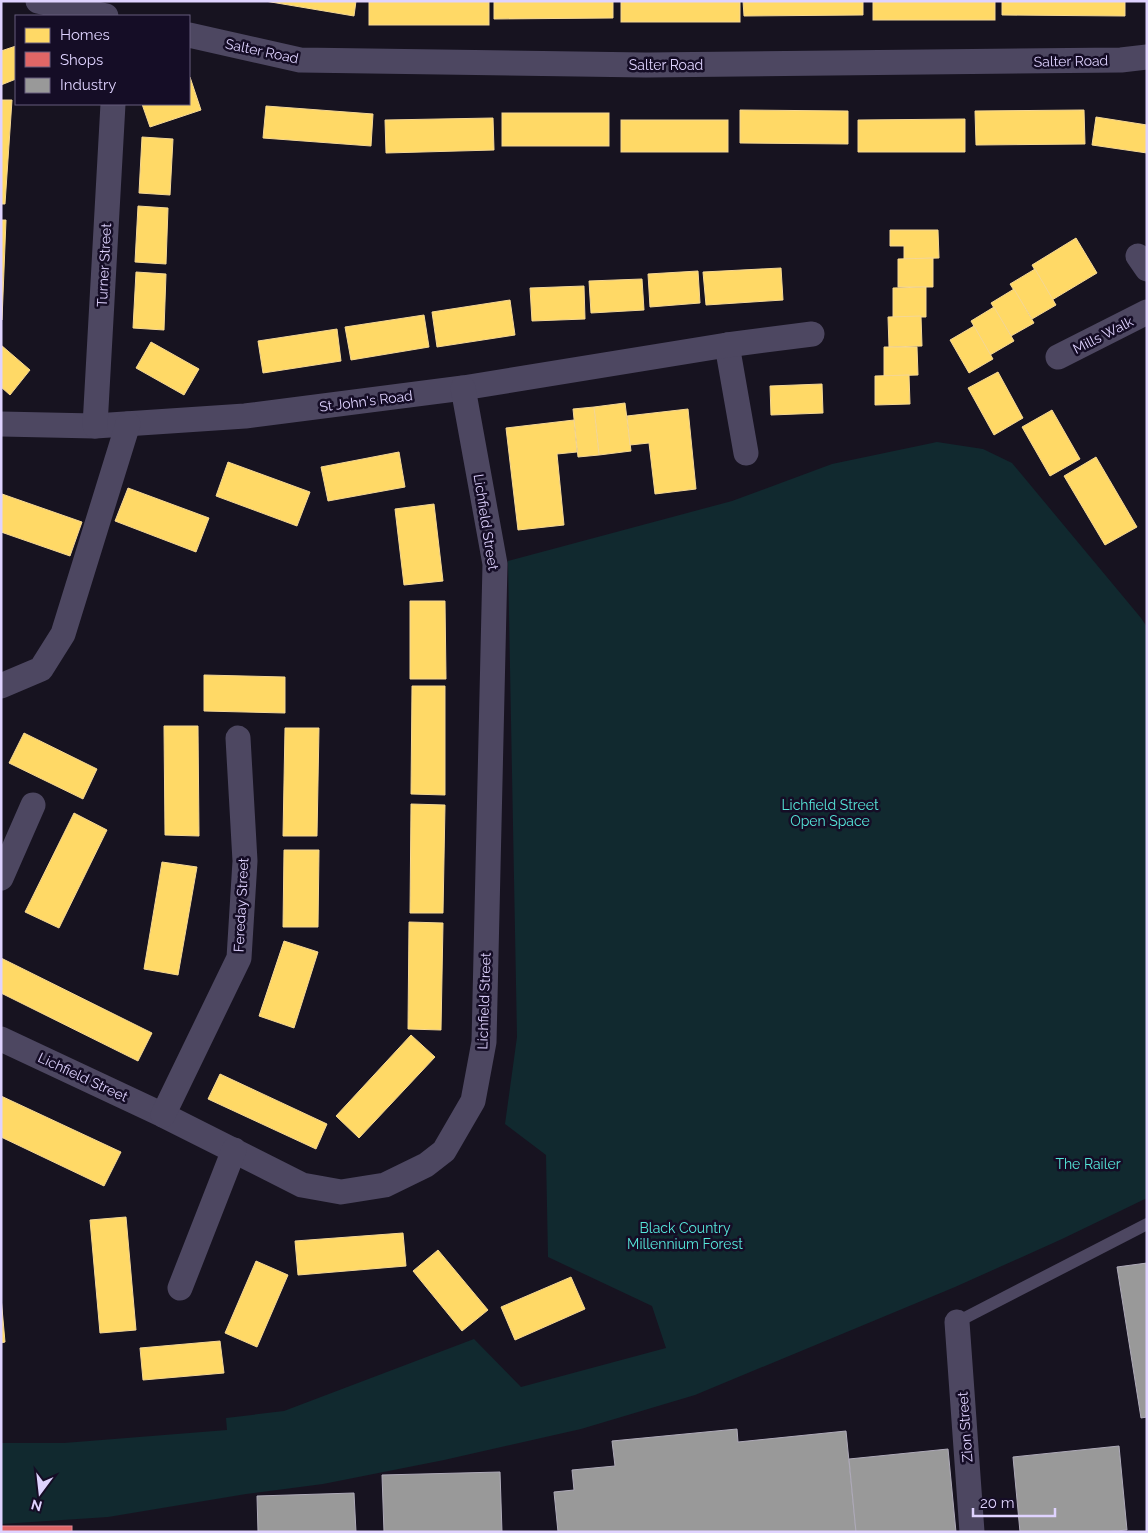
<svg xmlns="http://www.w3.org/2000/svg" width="1148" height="1533" font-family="Raleway,sans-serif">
<rect width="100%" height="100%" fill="#171320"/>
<path fill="#11292f" d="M937 442 983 449 1012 463 1141 618 1147 627V1198L1062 1239 955 1287 695 1395 581 1429 444 1460 323 1484 246 1494 108 1517 1 1524V1443H64L227 1430 226 1418 284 1411 474 1339 521 1387 666 1348 652 1306 548 1257 546 1155 505 1124 517 1037 508 561 732 501 832 464Z"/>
<g fill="#ffd966" stroke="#f5d794">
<path d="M265 1H356L354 16Z"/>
<rect x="369" y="1" width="120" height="24"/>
<path d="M494 1H613V18L494 19Z"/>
<rect x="621" y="1" width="119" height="21"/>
<path d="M743 1H863V15L744 16Z"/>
<rect x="873" y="1" width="122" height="19"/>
<path d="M1002 1H1125V16L1002 15Z"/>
<path d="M16 46V79L1 85V51Z"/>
<path d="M189 77H190L201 110 150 127 142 104H189Z"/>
<path d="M1 100H12L5 204H1Z"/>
<path d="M266 106 373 114 371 146 263 138Z"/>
<path d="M740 110 848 111V144L740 143Z"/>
<path d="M1084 110 1085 144 976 145 975 111Z"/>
<rect x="502" y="113" width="107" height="33"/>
<path d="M1096 117 1147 125V153L1092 145Z"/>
<path d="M493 118 494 150 386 153 385 120Z"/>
<path d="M965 119V152H858V120Z"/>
<rect x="621" y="120" width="107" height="32"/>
<path d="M142 137 173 139 170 195 139 193Z"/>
<path d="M138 206 168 208 166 264 135 262Z"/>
<path d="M1 220H6L2 320H1Z"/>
<path d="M890 230H938L939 258 904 259V246H890Z"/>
<path d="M1076 238 1097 273 1052 300 1032 265Z"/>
<path d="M933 258V287H898V259Z"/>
<path d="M781 268 783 300 706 305 703 272Z"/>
<path d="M1035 269 1056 305 1032 319 1010 284Z"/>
<path d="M698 271 700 303 650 307 648 274Z"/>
<path d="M136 272 166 274 164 330 133 328Z"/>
<path d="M642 279 644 310 591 313 589 281Z"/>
<path d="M584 286 585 319 532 321 530 288Z"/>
<path d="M926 287V317H893V288Z"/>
<path d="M1014 289 1034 323 1011 336 991 303Z"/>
<path d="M510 300 515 335 437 347 432 312Z"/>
<path d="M994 307 1014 341 990 355 971 321Z"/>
<path d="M424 315 429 347 351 360 345 327Z"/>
<path d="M921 316 922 346 889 347 888 317Z"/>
<path d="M974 326 993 359 969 373 950 340Z"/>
<path d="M337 329 341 361 263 373 258 341Z"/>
<path d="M151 342 199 369 184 395 136 368Z"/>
<path d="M1 345 30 370 10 395 1 387Z"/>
<path d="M884 347H917L918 375 884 376Z"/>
<path d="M998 372 1023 418 994 435 968 388Z"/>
<path d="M909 375 910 404 875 405V376Z"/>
<path d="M822 384 823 413 771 415 770 386Z"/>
<path d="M625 403 631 451 599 455 594 407Z"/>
<path d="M594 407 599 455 578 457 573 409Z"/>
<path d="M688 409 696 489 655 494 649 443 630 445 627 416Z"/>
<path d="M1052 410 1080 459 1050 476 1022 427Z"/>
<path d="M574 420 577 452 557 454 564 525 518 530 506 428Z"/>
<path d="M399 452 405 487 328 501 321 467Z"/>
<path d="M1096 457 1137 527 1105 545 1064 476Z"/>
<path d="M228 462 310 492 297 526 216 496Z"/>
<path d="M128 488 209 518 196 552 115 521Z"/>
<path d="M2 494 82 522 70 556 1 532Z"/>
<path d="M434 504 443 581 404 585 395 509Z"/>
<path d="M410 601H445L446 679H410Z"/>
<path d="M204 675 285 677V713L204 711Z"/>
<path d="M412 686H445V795L411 794Z"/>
<path d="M164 726H198L199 836 165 835Z"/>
<path d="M285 728H319L317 836H283Z"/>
<path d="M24 733 97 769 83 799 9 763Z"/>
<path d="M411 804 445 805 443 913H410Z"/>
<path d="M74 813 107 830 59 928 25 912Z"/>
<path d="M284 850H319L318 927H283Z"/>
<path d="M162 862 197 867 178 975 144 969Z"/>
<path d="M409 922 443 923 441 1030 408 1029Z"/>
<path d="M284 941 318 952 294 1028 259 1016Z"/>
<path d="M1 958 152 1033 138 1061 1 993Z"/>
<path d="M411 1035 435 1057 359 1138 336 1116Z"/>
<path d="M220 1074 327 1124 316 1149 208 1099Z"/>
<path d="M1 1096 121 1152 104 1186 1 1137Z"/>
<path d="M126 1217 136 1330 100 1333 90 1220Z"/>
<path d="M403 1233 406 1266 298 1275 295 1241Z"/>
<path d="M438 1250 488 1310 462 1331 413 1271Z"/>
<path d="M256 1261 288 1275 257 1347 225 1333Z"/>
<path d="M571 1277 585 1309 515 1340 501 1307Z"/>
<path d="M1 1297 5 1342 1 1343Z"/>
<path d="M220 1341 224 1373 143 1380 140 1348Z"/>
</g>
<rect fill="#e06666" stroke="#e08794" x="1" y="1526" width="71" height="6"/>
<g fill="#999" stroke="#aeaab8">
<path d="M1147 1263V1417L1141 1418 1117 1267Z"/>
<path d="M737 1429 738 1442 846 1431 856 1532H558L554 1492 574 1490 572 1470 615 1466 612 1441Z"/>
<path d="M1119 1446 1127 1530 1104 1532H1020L1013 1457Z"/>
<path d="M948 1449 956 1532H856L849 1459Z"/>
<path d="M500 1472 502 1532H384L382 1475Z"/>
<path d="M354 1493 356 1532H258L257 1496Z"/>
</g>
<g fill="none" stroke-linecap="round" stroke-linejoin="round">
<path stroke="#4d4761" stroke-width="12" d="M957 1322 1147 1224"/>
<g stroke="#4d4761" stroke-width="25">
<path d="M38 1 106 16"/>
<path d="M189 35 300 60 646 65 1121 60 1147 57"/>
<path d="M1138 256 1147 269"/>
<path d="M727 345 746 453"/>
<path d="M1058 357 1147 312"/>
<path d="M1 424 95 426 245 416 463 388 727 345 812 334"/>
<path d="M95 426 113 104"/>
<path d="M1 686 41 669 63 634 128 424"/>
<path d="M1 878 33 805"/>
<path d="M1 1039 163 1115 302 1185 341 1192 385 1185 426 1165 444 1151 473 1101 484 1042 495 564 463 388"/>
<path d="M163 1115 239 958 245 861 238 738"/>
<path d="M180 1288 234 1150"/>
<path d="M957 1322 972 1532"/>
</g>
</g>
<g text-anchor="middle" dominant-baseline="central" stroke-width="5" stroke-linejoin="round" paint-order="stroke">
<g font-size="14" fill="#dfd3ff" stroke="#150d26">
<text transform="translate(262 51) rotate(12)">Salter Road</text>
<text transform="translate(1071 61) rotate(-1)">Salter Road</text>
<text x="666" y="65">Salter Road</text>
<text transform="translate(104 265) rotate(-87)">Turner Street</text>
<text transform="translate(1103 335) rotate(-27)">Mills Walk</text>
<text transform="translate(366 401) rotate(-7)">St John's Road</text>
<text transform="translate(486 522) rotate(81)">Lichfield Street</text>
<text transform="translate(241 905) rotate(-87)">Fereday Street</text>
<text transform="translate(484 1001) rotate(-88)">Lichfield Street</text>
<text transform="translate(83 1077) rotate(25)">Lichfield Street</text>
<text transform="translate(965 1427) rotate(-94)">Zion Street</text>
</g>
<g font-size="14" fill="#56e7da" stroke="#150d26">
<text x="830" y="805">Lichfield Street<tspan x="830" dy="16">Open Space</tspan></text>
<text x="1088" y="1164">The Railer</text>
<text x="685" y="1228">Black Country<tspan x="685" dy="16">Millennium Forest</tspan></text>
</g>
</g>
<rect width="1148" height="1533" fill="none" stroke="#dfd3ff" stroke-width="5"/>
<rect x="15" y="15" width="175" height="90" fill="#150d26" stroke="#665c7d"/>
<rect x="25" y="28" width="25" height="15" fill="#ffd966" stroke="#665c7d"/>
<text x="60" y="40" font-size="15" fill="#dfd3ff">Homes</text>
<rect x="25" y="52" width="25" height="15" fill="#e06666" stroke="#665c7d"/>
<text x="60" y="65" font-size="15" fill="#dfd3ff">Shops</text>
<rect x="25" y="78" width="25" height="15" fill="#999999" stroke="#665c7d"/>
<text x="60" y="90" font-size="15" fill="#dfd3ff">Industry</text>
<g transform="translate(40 1493) rotate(195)" stroke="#150d26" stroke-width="4" paint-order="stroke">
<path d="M0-4L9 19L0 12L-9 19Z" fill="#dfd3ff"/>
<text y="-8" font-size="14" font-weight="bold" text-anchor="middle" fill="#dfd3ff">N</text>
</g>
<path d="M973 1508v8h82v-8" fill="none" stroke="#dfd3ff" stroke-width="2.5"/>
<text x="980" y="1508" font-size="15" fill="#dfd3ff" stroke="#150d26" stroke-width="4" paint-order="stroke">20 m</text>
</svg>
